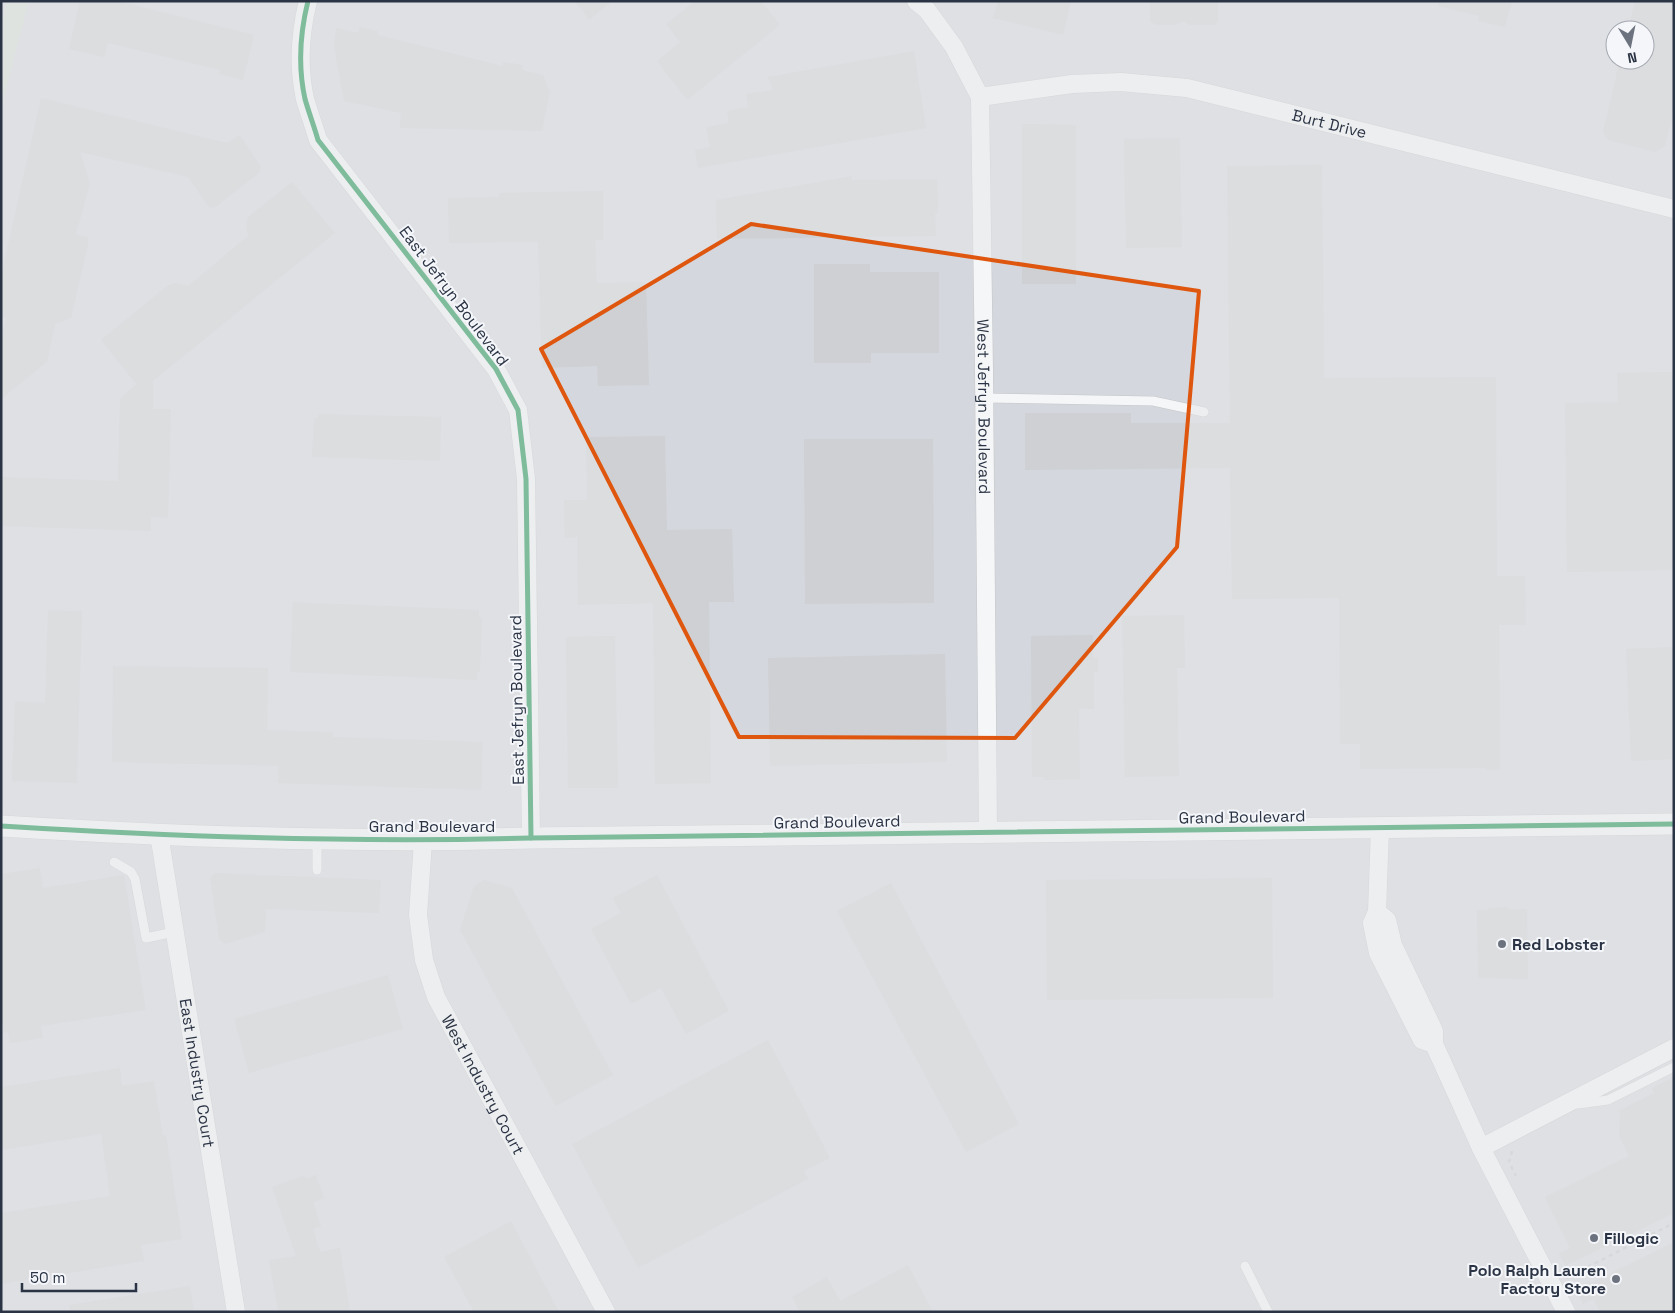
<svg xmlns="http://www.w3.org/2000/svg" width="1675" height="1313" font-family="'Space Grotesk',sans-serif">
<rect width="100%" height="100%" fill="#e6e8ea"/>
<path fill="#d4d7dd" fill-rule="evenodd" d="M1 1H1674V1312H1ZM1615 30H1645V60H1615Z"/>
<path fill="#d6ded6" d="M7 1H29L1 109V27Z"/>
<g fill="#ced0d3">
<path d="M80 1H117L254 35 243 80 219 74 220 70 108 43 104 57 69 49Z"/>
<path d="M575 1H612L589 20Z"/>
<path d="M695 1H761L780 25 687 100 657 61 680 42 666 24Z"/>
<path d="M998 1H1071L1063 35 993 18Z"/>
<path d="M1150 1H1218V21L1214 25H1190L1184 21 1175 25H1156L1150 21Z"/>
<path d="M1439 1H1512L1505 27 1478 21 1479 16 1438 6Z"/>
<path d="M1635 1H1674V109L1665 146 1655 152 1608 140 1603 132 1620 60H1645V30H1628Z"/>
<path d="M360 27 378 31V35L503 66V62L523 65 522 70 543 75 550 92 542 131 400 128 401 113 344 101 334 47 336 28 358 33Z"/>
<path d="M914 51 926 128 698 168 695 150 710 147 706 127 729 123 727 111 748 107 746 94 773 90 768 77Z"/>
<path d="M41 98 227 143 240 135 261 167 259 173 214 208 209 207 188 177 80 152 90 183 76 234 88 238V245L71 318 55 324 47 362 1 399V338L6 318 1 317V276Z"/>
<path d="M1022 124 1076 125V284H1022Z"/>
<path d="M1180 138 1182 247 1126 248 1124 139Z"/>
<path d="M1322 165 1324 378 1496 377 1497 576H1525L1526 625H1499L1500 770H1486V768L1360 769V744H1340L1339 598 1232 599 1230 468 1025 470V413H1131V423H1230L1227 166Z"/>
<path d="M852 176V180L937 179 938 213H935L936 236 717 239 716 200Z"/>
<path d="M292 182 335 233 153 381V409H171L168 518 151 517V531L1 526V477L118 481 120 399 136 384 101 340 167 286 175 283 188 286 248 236 246 222 248 217Z"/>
<path d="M603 191V240H595L597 283 646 282 649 385 598 386 597 366 542 368 538 242 449 243 448 198 499 197V193Z"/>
<path d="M814 264H870V272H939V353H871V363H814Z"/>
<path d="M1674 372V570L1567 572 1565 403 1618 402 1617 373Z"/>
<path d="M318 414 441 417 440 461 312 457 314 418H318Z"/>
<path d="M665 436 667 530 732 529 734 602H709L711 783 655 784 653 603 578 605 577 537 565 538 564 500H587L586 437Z"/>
<path d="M804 439H933L934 603 805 604Z"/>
<path d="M293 602 479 610V617L482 618 480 672H477V680L290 672Z"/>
<path d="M48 610 82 611 77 783 12 781 15 701 45 703Z"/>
<path d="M1184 615 1185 668H1177L1179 776 1125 777 1122 616Z"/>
<path d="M1093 635V658H1098V672H1094V709H1079L1080 779 1044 780V777H1032L1031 636Z"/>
<path d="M615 636 618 788H568L566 637Z"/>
<path d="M1674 647V759L1631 761 1626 649Z"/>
<path d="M945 654 947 762 770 766 768 658Z"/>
<path d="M113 666 268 668 267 730 333 732V737L483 742 481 790 278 783 279 766 112 762Z"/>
<path d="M40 868 43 888 124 875 146 1010 41 1026 43 1038 10 1043 8 1032 4 1033 1 1018V874Z"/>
<path d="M215 873 381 880 379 913 266 909 265 932 225 944 219 939 210 878Z"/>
<path d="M657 875 729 1011 686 1034 661 988 631 1004 591 929 621 913 613 898Z"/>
<path d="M1272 878 1273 998 1047 1000 1046 880Z"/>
<path d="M484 880 512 888 613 1075 556 1106 460 930 474 886Z"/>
<path d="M891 883 1019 1124 966 1152 837 911Z"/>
<path d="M1508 907 1509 910 1527 909 1528 979 1478 978 1477 910H1488L1487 908Z"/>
<path d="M388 975 403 1029 249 1073 234 1019Z"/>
<path d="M768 1040 830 1158 804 1171 808 1179 638 1268 572 1144Z"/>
<path d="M120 1068 122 1086 154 1081 163 1136 166 1135 182 1239 141 1245 144 1261 1 1284V1213L110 1196 101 1134 1 1150V1087Z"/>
<path d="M1674 1077V1213L1565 1266 1559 1253 1570 1248 1545 1197 1629 1156 1619 1136 1620 1110 1654 1093 1652 1088Z"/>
<path d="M305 1175 306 1179 316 1175 324 1198 313 1202 321 1226 313 1229 320 1252 340 1248 350 1312H278L269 1260 296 1256 272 1187Z"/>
<path d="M511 1221 559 1312H474L444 1257Z"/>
<path d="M1674 1242V1312H1600L1594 1299 1583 1304 1575 1288 1590 1281 1591 1283Z"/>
<path d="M908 1265 933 1312H800L792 1297 827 1277 840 1301Z"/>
<path d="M190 1286 194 1312H70L69 1305Z"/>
</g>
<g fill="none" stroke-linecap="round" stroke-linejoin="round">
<g stroke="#c4c6c8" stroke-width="10">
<g id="service">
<path d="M984 398 1153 401 1204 412"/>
<path d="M114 862 131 872 135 879 146 938 174 932"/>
<path d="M317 870V838"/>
<path d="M1578 1104 1608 1100 1674 1067"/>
<path d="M1245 1266 1268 1312"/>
</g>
</g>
<g stroke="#c4c6c8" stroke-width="19">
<g id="minor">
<path d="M308 1C300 33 298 67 305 99 309 113 314 126 318 140L496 369 518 410 526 479 531 838"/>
<path id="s1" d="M916 1 927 10 954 47 980 97 984 370 988 833"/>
<path id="s2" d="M980 97 1072 84 1121 82 1187 88 1674 209"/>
<path d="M1380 828 1377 912 1372 923 1378 953 1422 1040 1434 1044"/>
<path id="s3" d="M159 834 236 1312"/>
<path id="s4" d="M423 841 418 915 424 960 436 997 606 1312"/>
<path d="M1377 912 1387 920 1393 945 1434 1031V1044L1481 1148 1566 1312"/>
<path d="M1481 1148 1674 1048"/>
</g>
</g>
<g stroke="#c4c6c8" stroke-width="22">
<path id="tertiary" d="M1 826C178 837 355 843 531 838L1674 824"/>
</g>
<g stroke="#c5c6ca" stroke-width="2.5" stroke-dasharray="4 4" stroke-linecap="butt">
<path d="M1512 1151 1509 1162 1516 1176"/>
<path d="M1566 1278 1674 1223"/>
</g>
<use href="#service" stroke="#f5f6f7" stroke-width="9"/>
<use href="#minor" stroke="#f5f6f7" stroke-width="18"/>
<use href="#tertiary" stroke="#f5f6f7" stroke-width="21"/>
<g stroke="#f4f6f9" stroke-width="8">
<g id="cycleway">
<path d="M308 1C300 33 298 67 305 99 309 113 314 126 318 140L496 369 518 410 526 479 531 838"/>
<path d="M1 826C178 837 355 843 531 838L1674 824"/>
</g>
</g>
<use href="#cycleway" stroke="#00873e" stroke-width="5"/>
</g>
<path d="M0 0H1675V1313H0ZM751 224 1199 291 1177 547 1015 738 739 737 541 349Z" fill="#e6e8ea" fill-opacity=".55" fill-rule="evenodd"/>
<path fill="none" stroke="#df570f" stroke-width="4" stroke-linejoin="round" d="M751 224 1199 291 1177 547 1015 738 739 737 541 349Z"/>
<g fill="#6c737f" stroke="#f4f6f9" stroke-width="2">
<circle cx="1502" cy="944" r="5"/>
<circle cx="1594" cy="1238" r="5"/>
<circle cx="1616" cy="1279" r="5"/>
</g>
<g text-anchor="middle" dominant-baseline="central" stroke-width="4" stroke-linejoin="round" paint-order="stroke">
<g font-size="16" fill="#2b3445" stroke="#f4f6f9">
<text stroke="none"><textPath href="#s2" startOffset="355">Burt Drive</textPath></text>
<text transform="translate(454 296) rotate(53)">East Jefryn Boulevard</text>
<text stroke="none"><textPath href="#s1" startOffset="426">West Jefryn Boulevard</textPath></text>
<text transform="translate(517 700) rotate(-91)">East Jefryn Boulevard</text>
<text transform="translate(1242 817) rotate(-1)">Grand Boulevard</text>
<text transform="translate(837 822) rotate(-1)">Grand Boulevard</text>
<text x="432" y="826">Grand Boulevard</text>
<text stroke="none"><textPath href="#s3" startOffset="242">East Industry Court</textPath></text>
<text stroke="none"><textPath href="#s4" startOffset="258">West Industry Court</textPath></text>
</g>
<g font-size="16" font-weight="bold" fill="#2b3445" stroke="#f4f6f9" text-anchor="start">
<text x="1512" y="944">Red Lobster</text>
<text x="1604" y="1238">Fillogic</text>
<text x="1606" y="1270" text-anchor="end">Polo Ralph Lauren<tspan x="1606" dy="18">Factory Store</tspan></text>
</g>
</g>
<rect width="1675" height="1313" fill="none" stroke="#2b3445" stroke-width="5"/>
<g transform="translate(1630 45) rotate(170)"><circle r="24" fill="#f4f6f9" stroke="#a4a8b1"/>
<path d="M0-4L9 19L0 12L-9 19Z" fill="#6c737f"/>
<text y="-8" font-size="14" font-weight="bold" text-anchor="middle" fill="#2b3445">N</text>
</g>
<path d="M22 1283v8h114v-8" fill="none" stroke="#2b3445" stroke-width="2.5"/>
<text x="30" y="1283" font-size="15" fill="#2b3445" stroke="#f4f6f9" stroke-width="4" paint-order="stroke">50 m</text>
</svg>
